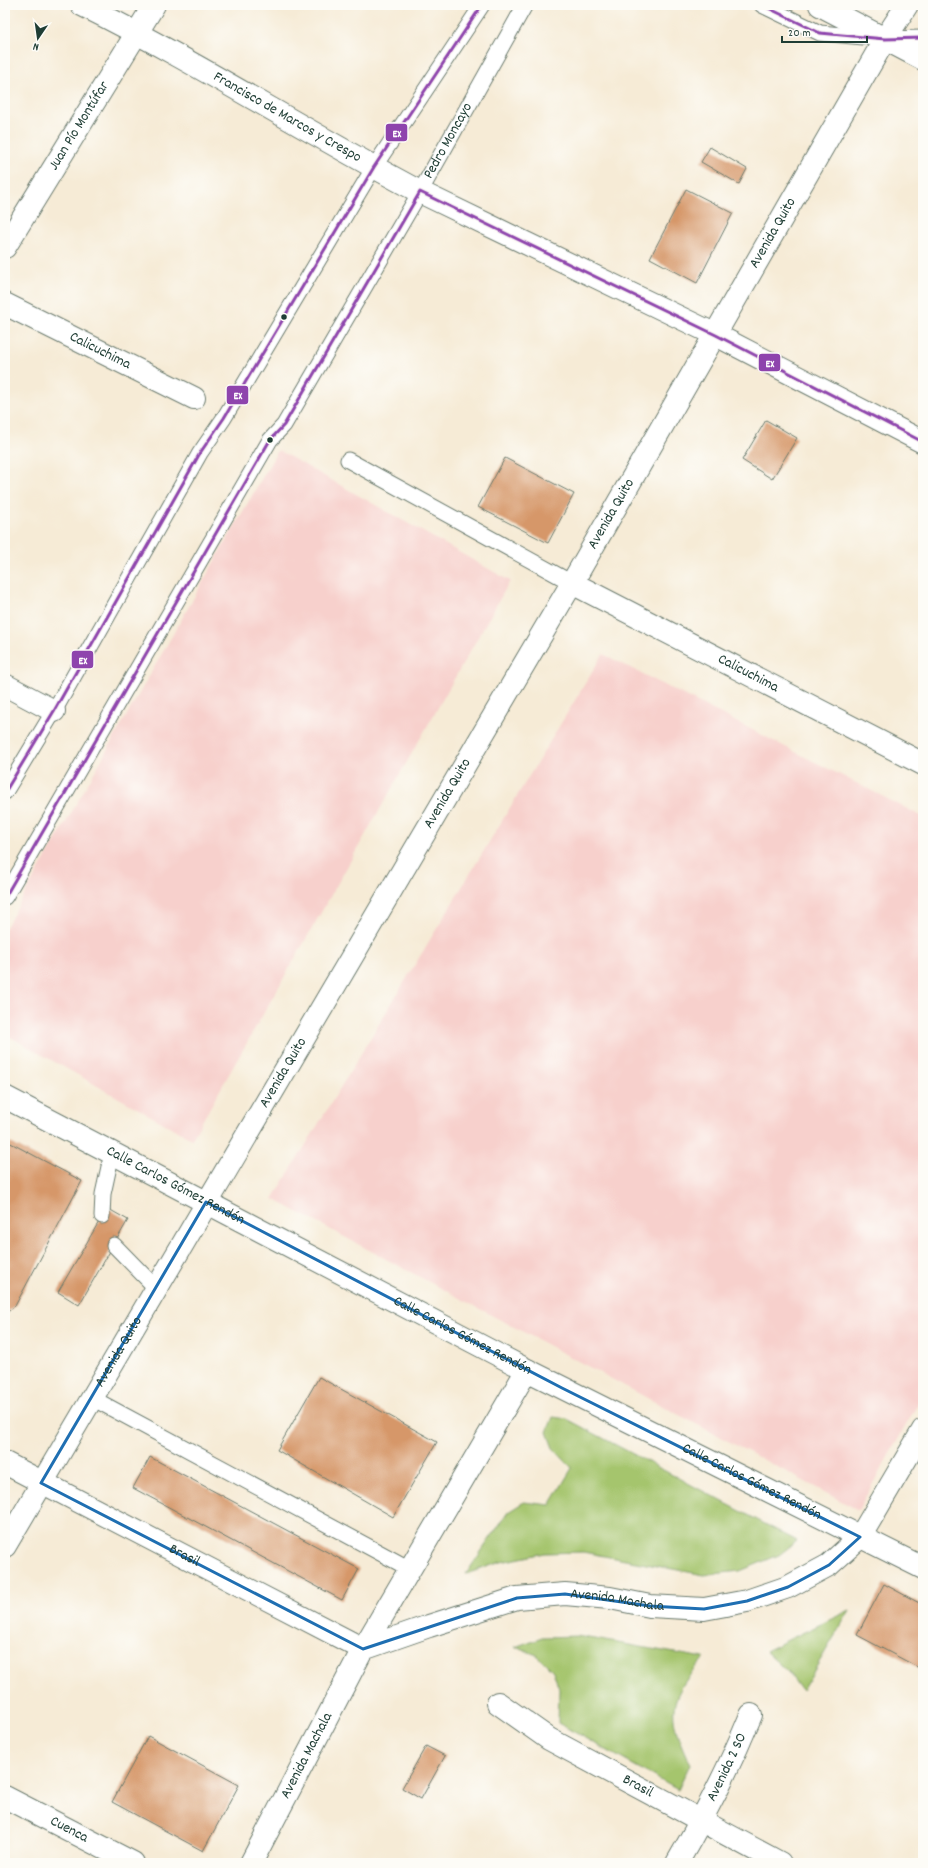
<svg xmlns="http://www.w3.org/2000/svg" width="928" height="1868" font-family="Dekko,sans-serif">
<rect width="100%" height="100%" fill="#fdfcf7"/>
<filter id="ink" filterUnits="userSpaceOnUse"><feTurbulence type="fractalNoise" baseFrequency=".025" numOctaves="2"/><feDisplacementMap in="SourceGraphic" scale="8" xChannelSelector="R" yChannelSelector="G"/><feConvolveMatrix kernelMatrix="1 2 1 2 8 2 1 2 1" color-interpolation-filters="sRGB"/></filter>
<filter id="wash" filterUnits="userSpaceOnUse"><feTurbulence type="fractalNoise" baseFrequency=".012" numOctaves="4" result="noise"/><feDisplacementMap in="SourceGraphic" scale="16" xChannelSelector="R" yChannelSelector="G"/><feGaussianBlur stdDeviation="0.9" result="paint"/><feColorMatrix in="noise" values="0 0 0 0 0 0 0 0 0 0 0 0 0 0 0 0 0 1.4 0 .05"/><feComposite in="paint" operator="in"/></filter>
<g filter="url(#wash)">
<rect width="100%" height="100%" fill="#f6ebd6"/>
<g fill="#f7d0cc">
<path d="M278 450 510 581 192 1139 5 1034V929Z"/>
<path d="M603 654 923 817V1395L858 1510 273 1199Z"/>
</g>
<g fill="#a5c56d" stroke="#628150">
<path d="M553 1417 567 1419 797 1541 779 1555 740 1571 704 1575 583 1552 545 1553 501 1562 466 1574 508 1512 524 1502 550 1505 572 1468 553 1448 547 1432Z"/>
<path d="M850 1610 802 1691 788 1672 765 1651Z"/>
<path d="M577 1636 704 1658C667 1700 666 1714 690 1764L678 1790 558 1723 559 1689 553 1671 537 1655 515 1647 542 1637Z"/>
</g>
<g id="blocks">
<g fill="#d69769">
<path d="M710 147 747 169 739 184 701 162Z"/>
<path d="M686 189 733 213 697 283 650 258Z"/>
<path d="M766 420 797 438 772 479 742 460Z"/>
<path d="M505 458 574 494 548 543 478 507Z"/>
<path d="M5 1140 82 1181 15 1306 5 1314Z"/>
<path d="M107 1208 128 1220 79 1305 58 1292Z"/>
<path d="M319 1377 437 1442 393 1517 277 1450Z"/>
<path d="M150 1457 359 1569 342 1600 133 1488Z"/>
<path d="M884 1584 923 1605V1670L857 1635Z"/>
<path d="M148 1736 239 1785 203 1851 112 1802Z"/>
<path d="M426 1746 445 1756 421 1799 402 1788Z"/>
</g>
</g>
</g>
<g filter="url(#ink)">
<use href="#blocks" fill-opacity="0" stroke="#6a7a6d" stroke-width="1"/>
<g fill="none" stroke-linecap="round" stroke-linejoin="round">
<g stroke="#6a7a6d" stroke-width="17">
<g id="service">
<path d="M762 5 820 33 885 39 923 38"/>
<path d="M348 460 572 583"/>
<path d="M5 792 54 711 200 453 224 418 374 167 482 5"/>
<path id="s1" d="M5 897 270 440 284 425 420 192 525 5"/>
<path d="M102 1216 103 1194 112 1153"/>
<path d="M114 1245 156 1288"/>
<path d="M92 1398 410 1569"/>
</g>
</g>
<g stroke="#6a7a6d" stroke-width="24">
<g id="minor">
<path id="s2" d="M82 5C197 62 306 132 420 192L716 335 923 442"/>
<path d="M820 5 923 59"/>
<path id="s3" d="M5 247 154 5"/>
<path id="s4" d="M5 304 194 398"/>
<path id="s5" d="M572 583 923 764"/>
<path d="M5 685 54 711"/>
<path id="s6" d="M5 1463 363 1649"/>
<path id="s7" d="M498 1703 549 1739 780 1863"/>
<path id="s8" d="M677 1863C705 1815 730 1766 751 1715"/>
</g>
</g>
<g stroke="#6a7a6d" stroke-width="24">
<g id="secondary">
<path id="s9" d="M5 1097 527 1370 923 1568"/>
<path id="s10" d="M5 1797 133 1863"/>
</g>
</g>
<g stroke="#6a7a6d" stroke-width="24">
<g id="primary">
<path id="s11" d="M5 1546 572 583 885 39 907 5"/>
<path id="s12" d="M363 1649 429 1626 517 1598 565 1594 610 1598 650 1606 704 1609 747 1601 788 1587 829 1565 860 1537 923 1430"/>
<path id="s13" d="M251 1863 363 1649 527 1370"/>
</g>
</g>
<use href="#service" stroke="#fff" stroke-width="15"/>
<use href="#minor" stroke="#fff" stroke-width="22"/>
<use href="#secondary" stroke="#fff" stroke-width="22"/>
<use href="#primary" stroke="#fff" stroke-width="22"/>
<g stroke="#fdfcf7" stroke-width="6">
<g id="bus-1">
<path d="M762 5 820 33 885 39 923 38"/>
<path d="M5 792 54 711 200 453 224 418 374 167 482 5"/>
<path d="M5 897 270 440 284 425 420 192 716 335 923 442"/>
</g>
</g>
<use href="#bus-1" stroke="#8e44ad" stroke-width="3"/>
</g>
</g>
<path fill="none" stroke="#1f6fb2" stroke-width="3" stroke-linejoin="round" d="M206 1202 562 1388 860 1537 829 1565 788 1587 747 1601 704 1609 650 1606 565 1594 517 1598 363 1649 41 1483Z"/>
<g fill="#1f3d34" stroke="#fdfcf7" stroke-width="1.5">
<circle cx="284" cy="317" r="3.5"/>
<circle cx="270" cy="440" r="3.5"/>
</g>
<g text-anchor="middle" dominant-baseline="central" stroke-width="4" stroke-linejoin="round" paint-order="stroke">
<g font-size="15" fill="#1f3d34" stroke="#fdfcf7">
<text stroke="none"><textPath href="#s2" startOffset="234">Francisco de Marcos y Crespo</textPath></text>
<text stroke="none"><textPath href="#s3" startOffset="142">Juan Pío Montúfar</textPath></text>
<text stroke="none"><textPath href="#s1" startOffset="877">Pedro Moncayo</textPath></text>
<text stroke="none"><textPath href="#s11" startOffset="1521">Avenida Quito</textPath></text>
<text stroke="none"><textPath href="#s4" startOffset="106">Calicuchima</textPath></text>
<text stroke="none"><textPath href="#s11" startOffset="1197">Avenida Quito</textPath></text>
<text stroke="none"><textPath href="#s5" startOffset="198">Calicuchima</textPath></text>
<text stroke="none"><textPath href="#s11" startOffset="873">Avenida Quito</textPath></text>
<text stroke="none"><textPath href="#s11" startOffset="549">Avenida Quito</textPath></text>
<text stroke="none"><textPath href="#s9" startOffset="192">Calle Carlos Gómez Rendón</textPath></text>
<text stroke="none"><textPath href="#s9" startOffset="516">Calle Carlos Gómez Rendón</textPath></text>
<text stroke="none"><textPath href="#s11" startOffset="225">Avenida Quito</textPath></text>
<text stroke="none"><textPath href="#s9" startOffset="840">Calle Carlos Gómez Rendón</textPath></text>
<text stroke="none"><textPath href="#s6" startOffset="202">Brasil</textPath></text>
<text stroke="none"><textPath href="#s12" startOffset="263">Avenida Machala</textPath></text>
<text stroke="none"><textPath href="#s13" startOffset="121">Avenida Machala</textPath></text>
<text stroke="none"><textPath href="#s8" startOffset="108">Avenida 2 SO</textPath></text>
<text stroke="none"><textPath href="#s7" startOffset="163">Brasil</textPath></text>
<text stroke="none"><textPath href="#s10" startOffset="72">Cuenca</textPath></text>
</g>
</g>
<g stroke="#fdfcf7" stroke-width="1.5">
<rect x="385" y="123" width="23" height="19" rx="4" fill="#8e44ad"/>
<rect x="758" y="353" width="23" height="19" rx="4" fill="#8e44ad"/>
<rect x="226" y="385" width="23" height="20" rx="4" fill="#8e44ad"/>
<rect x="71" y="650" width="23" height="19" rx="4" fill="#8e44ad"/>
</g>
<g font-size="11" text-anchor="middle" font-weight="bold" fill="#fff">
<text x="397" y="137">EX</text>
<text x="770" y="367">EX</text>
<text x="238" y="399">EX</text>
<text x="83" y="664">EX</text>
</g>
<rect width="928" height="1868" fill="none" stroke="#fdfcf7" stroke-width="20"/>
<g transform="translate(38 38) rotate(193)" stroke="#fdfcf7" stroke-width="3" paint-order="stroke">
<path d="M0-3L7 15L0 10L-7 15Z" fill="#1f3d34"/>
<text y="-6" font-size="11" font-weight="bold" text-anchor="middle" fill="#1f3d34">N</text>
</g>
<path d="M782 36v6h85v-6" fill="none" stroke="#1f3d34" stroke-width="2"/>
<text x="788" y="36" font-size="12" fill="#1f3d34" stroke="#fdfcf7" stroke-width="3" paint-order="stroke">20 m</text>
</svg>
